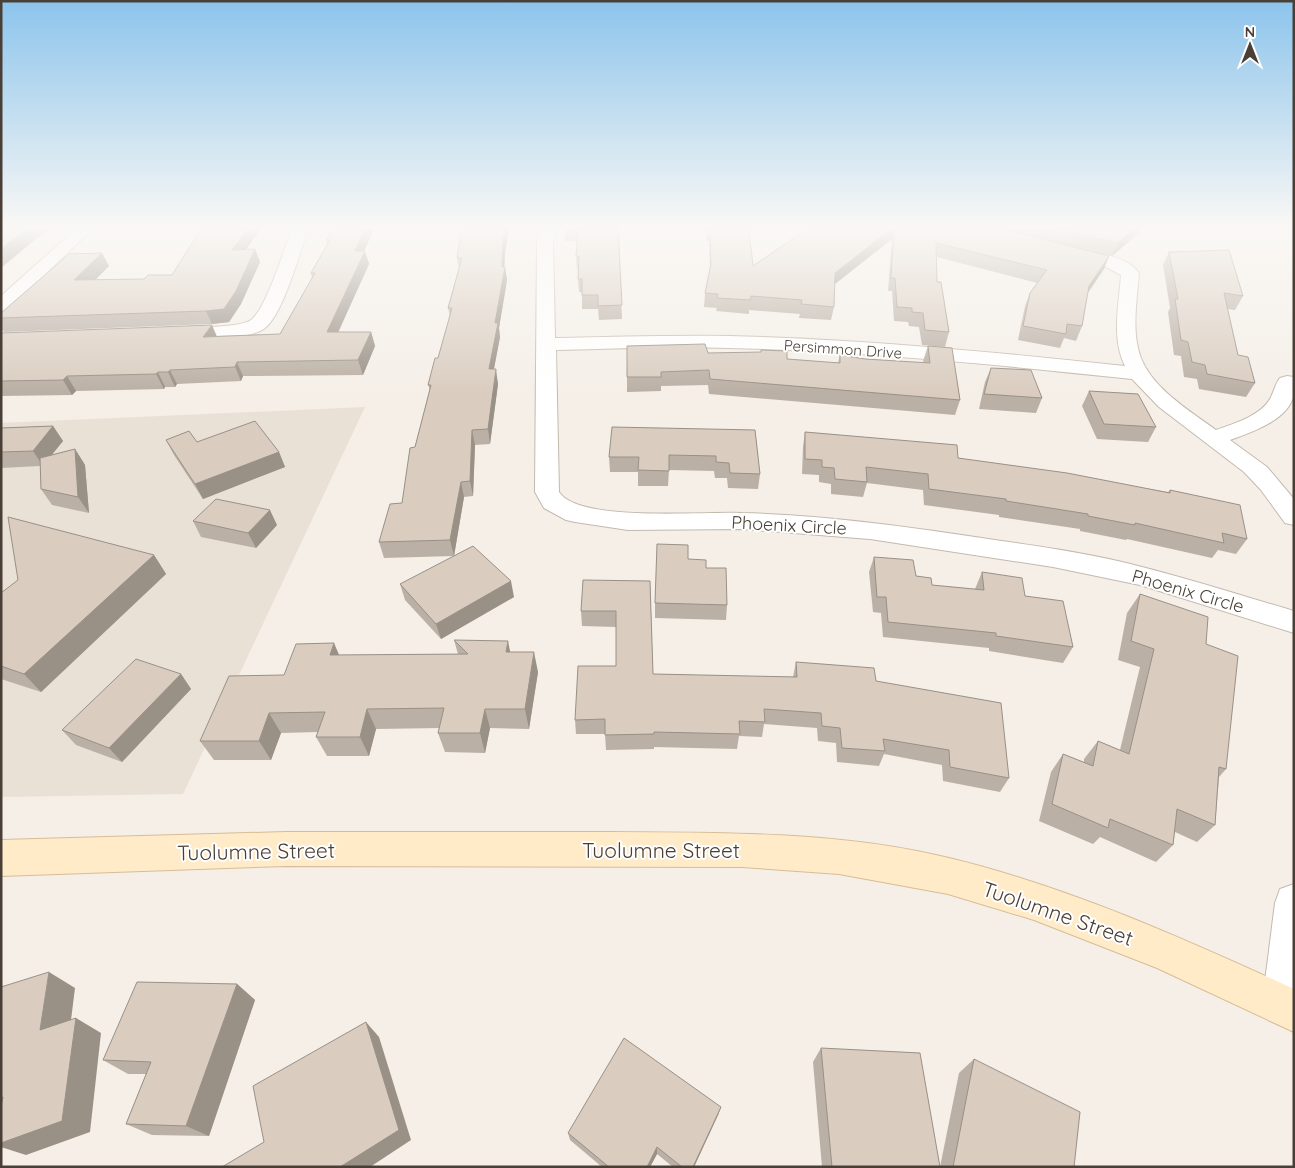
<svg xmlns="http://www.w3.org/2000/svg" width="1295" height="1168" font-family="Quicksand,sans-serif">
<rect width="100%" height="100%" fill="#f5efe8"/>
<path fill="#e9e1d6" d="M365 407 183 794 1 797V423Z"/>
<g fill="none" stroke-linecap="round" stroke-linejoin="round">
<g stroke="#c4b9ad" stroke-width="2">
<g id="street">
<path d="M76 229H93L7 310 1 311V296Z"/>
<path d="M292 229H308C300 251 282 320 262 330 240 341 203 338 178 340L171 338 168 334 171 330 178 328C193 327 240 328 251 320 266 309 284 249 292 229Z"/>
<path d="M541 229H557L553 241 555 338C613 337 671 335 729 336 861 339 993 352 1125 366 1111 338 1119 304 1121 275L1104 266 1065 256 1063 253 1065 250 1071 248C1091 253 1126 254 1139 273 1137 300 1131 332 1141 358 1153 389 1190 411 1216 430 1233 424 1260 416 1270 399 1274 392 1275 384 1280 378L1287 376 1294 377C1294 383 1295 389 1294 394 1289 420 1252 432 1230 440L1267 467 1294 499V525L1285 523 1261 490 1244 472 1159 407 1132 379C998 365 864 351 729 348 672 346 614 349 556 350L559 492C579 523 706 511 742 513 823 515 902 526 982 538 1035 546 1090 553 1142 567 1193 580 1243 596 1294 611V633L1140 585 1053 567 870 539 742 529 628 530 575 522 566 520 544 508 535 492 537 241Z"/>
<path d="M1294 884V1021L1283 1026 1268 1020 1262 1005 1275 903 1280 889Z"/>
</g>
</g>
<g stroke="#d6bd97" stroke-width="2">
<path id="secondary" d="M286 832C395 832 504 832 613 832 726 833 839 831 949 858 1069 887 1182 938 1294 989V1032L1157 968 1034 920 948 894 839 874 742 867 286 866 1 876V840Z"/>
</g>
<use href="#street" fill="#fff" fill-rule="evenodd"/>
<use href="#secondary" fill="#ffebc8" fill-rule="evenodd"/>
</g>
<g fill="#bbb0a5">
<path d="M333 229H374L364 251 369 264 338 332H371L375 346 363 375 243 376 241 381 177 384 175 387H165L164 389 76 391 72 395 1 396V333L216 336 280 334 312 278 311 273 327 245 326 240Z"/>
<path d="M564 229H619L622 319 599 320 598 309H582V292H579L578 279V269H577L576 256 577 241H565Z"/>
<path d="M706 229H749L753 266 807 229H1141L1139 233 1112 256 1074 247 1104 269 1088 293 1082 326 1076 341 1064 338 1060 348 1018 340 1025 306 1030 293 1037 283 937 257V282L949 332 945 347 922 345 919 327 909 326 908 322 894 321 892 291H888L892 239 834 285V307L831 320 799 318 800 314 749 310V314L716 311 717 308 704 307 705 293 710 269 709 241H706Z"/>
<path d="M246 249H255L260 262 241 304 229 322 212 324 4 332 1 328V313L102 253 109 266 95 280 144 279 172 275Z"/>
<path d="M1169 252 1243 296 1235 310 1227 309 1238 355 1255 383 1246 397 1199 389 1197 379 1184 377 1181 356 1174 355 1168 312 1170 308 1163 265Z"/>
<path d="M505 254 504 267H505L507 280 499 328 500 337 494 369 498 384 490 444 475 445 473 496 464 497 454 556 384 558 379 542 402 503 415 447 430 390 428 385 438 358 450 316 448 308 459 268 457 258Z"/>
<path d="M627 346 708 353 838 363 840 355 865 359 924 363 923 361 928 346 960 400 955 415 709 394 708 385 661 386V391L627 392Z"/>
<path d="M991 368 1042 398 1036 413 979 409 985 382Z"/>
<path d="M1089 391 1156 427 1148 442 1097 439 1082 406Z"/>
<path d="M53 426 63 441 51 455 75 449 85 465 89 513 52 505 41 489 40 466 1 468V428Z"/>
<path d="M755 430 760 474 758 489 728 488 727 478H715L714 471 669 470 668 486H638V472H610L609 457Z"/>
<path d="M805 432 958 458 1168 492 1170 490 1247 539 1236 554 1218 550 1212 558 1127 539 1126 540 1080 531V529L999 517V515L924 505 923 490 867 483 863 497 831 494V484L819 482V475L802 474 803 447Z"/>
<path d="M166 440 279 452 285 467 203 499 174 455Z"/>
<path d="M193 521 277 525 256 548 201 537Z"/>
<path d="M154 555 166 574 41 692 1 679V593Z"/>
<path d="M874 557 916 576 932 585 975 589 982 572 1025 596 1073 647 1063 663 989 651V648L883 637 881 613 873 612 869 572Z"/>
<path d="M688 559 706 568 727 605 726 620 655 618V603Z"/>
<path d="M650 581 653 674 793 677 796 662 876 681 1009 778 1000 792 943 781 942 765 884 754 879 766 837 762 836 743 818 741 817 728 764 724 762 737 739 736 737 749 654 747V749L606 750 605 734H576L575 720 616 666V627L582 626 581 611Z"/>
<path d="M400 584 514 597 441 639 405 600Z"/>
<path d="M1140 594 1206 644 1226 769 1219 777 1215 825 1197 842 1175 832 1173 845 1156 862 1100 837 1093 844 1039 821 1051 772 1063 754 1084 762V759L1098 741 1120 750 1140 667 1118 660 1127 613Z"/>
<path d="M454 640 510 652 538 672 529 729 490 728 485 753 445 752 438 733 440 728 376 729 369 756H327L316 737 318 732 281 733 271 760H214L200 741 284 675 339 655 458 654Z"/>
<path d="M181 674 191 689 122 762 76 745 62 730Z"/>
<path d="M237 984 255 1000 209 1136 152 1135 126 1124 146 1074H128L103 1060Z"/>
<path d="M821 1048 940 1167H822L813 1062Z"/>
<path d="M974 1059 1074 1167H940L959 1073Z"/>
<path d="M721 1107 718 1115 694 1167H673L657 1154 650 1167H602L570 1140 568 1133Z"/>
</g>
<g fill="#999086">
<path d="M27 229H48L1 268V249Z"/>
<path d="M248 229H261L236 263 232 250Z"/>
<path d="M365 229H374L358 264 355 251Z"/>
<path d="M505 229H509L505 254 504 273 505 267 507 280 499 328 500 337 491 384 489 369 502 267 503 241Z"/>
<path d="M891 229H894L892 239 832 286 835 273Z"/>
<path d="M1134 229H1141L1139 233 1112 256 1118 243Z"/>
<path d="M255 249 260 262 241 304 229 322 212 324 206 311Z"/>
<path d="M365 251 369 264 332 346 327 332Z"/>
<path d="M102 253 109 266 81 294 74 280Z"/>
<path d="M1109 256 1104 269 1083 299 1089 286Z"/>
<path d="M212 325 218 339 203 337Z"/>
<path d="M371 332 375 346 363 375 358 360Z"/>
<path d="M237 362 243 376 241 381 235 367Z"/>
<path d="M496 369 498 384 490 444 488 429Z"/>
<path d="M170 370 177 384 175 387 168 372Z"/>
<path d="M158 372 165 387 164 389 156 374Z"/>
<path d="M67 376 76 391 72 395 63 380Z"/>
<path d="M53 426 63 441 43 466 33 451Z"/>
<path d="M472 430 475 445 473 496 470 481Z"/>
<path d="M75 449 85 465 89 513 78 497Z"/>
<path d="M279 452 285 467 203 499 195 484Z"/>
<path d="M461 482 464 497 454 556 450 540Z"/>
<path d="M270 510 277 525 256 548 248 533Z"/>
<path d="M154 555 166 574 41 692 24 674Z"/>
<path d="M511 581 514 597 441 639 436 624Z"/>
<path d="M508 641 512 661 506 652Z"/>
<path d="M334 643 343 664 330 655Z"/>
<path d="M534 652 538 672 529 729 525 709Z"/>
<path d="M181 674 191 689 122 762 109 748Z"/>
<path d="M367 709 376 729 369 756 360 737Z"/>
<path d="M485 709 490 728 485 753 480 733Z"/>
<path d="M269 713 281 733 271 760 259 741Z"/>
<path d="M49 972 75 988 68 1044 40 1030Z"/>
<path d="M237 984 255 1000 209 1136 186 1126Z"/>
<path d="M76 1018 101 1033 90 1132 26 1155 1 1147V1143Z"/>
<path d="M366 1022 379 1037 411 1140 370 1167H340Z"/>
<path d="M721 1107 718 1115 694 1167H693Z"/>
<path d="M657 1147V1154L650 1167H647Z"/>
</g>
<g fill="#dacdc0" stroke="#999086">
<path d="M1 229H27L1 249Z"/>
<path d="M201 229H248L232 250 255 249 236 291 224 309 206 311 1 318V313L69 254 102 253 74 280 144 279 148 275H172Z"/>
<path d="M333 229H365L355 251H365L327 332H371L358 360 237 362 235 367 170 370 168 372H158L156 374 67 376 63 380 1 381V333L212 325 203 337 280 334 315 273H311L330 240H326Z"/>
<path d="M461 229H505L503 241 502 267H505L495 323H498L489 369H496L488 429 472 430 470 481 461 482 450 540 379 542 390 504 402 503 410 448 415 447 431 385H428L435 358H438L452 308H448L462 258H457Z"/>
<path d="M578 229H618L622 305 598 306V295H582V279H578L579 256H576Z"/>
<path d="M710 229H749L753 266 807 229H891L835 273 834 307 801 304 802 300 751 296 750 300 717 298 718 294 705 293 711 264Z"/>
<path d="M894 229H1003L1109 256 1089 286 1082 326 1067 324 1066 334 1023 326 1030 293 1047 270 936 243 937 282H941L949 332 925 330 923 313 912 312V308L897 307 895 278H891Z"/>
<path d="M1058 229H1134L1118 243Z"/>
<path d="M1229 250 1243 296 1224 293 1238 355 1248 357 1255 383 1207 374 1205 365 1192 362 1188 342 1181 340 1175 299H1178L1169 252Z"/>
<path d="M705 344 708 353 761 352V350L787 351V359L840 363V355L865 359 930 363 928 346 952 348 960 400 710 379 709 370 661 372V377H627V346Z"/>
<path d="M991 368 1031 370 1042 398 984 394Z"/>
<path d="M1089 391 1138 394 1156 427 1104 424Z"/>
<path d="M255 421 279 452 195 484 166 440 189 431 197 442Z"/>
<path d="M53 426 33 451 1 452V428Z"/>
<path d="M612 427 755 430 760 474 730 473 729 463 716 462V456L669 455V471L638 470 639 457H609Z"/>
<path d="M805 432 957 445 958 458 1067 473 1170 493V490L1240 505 1247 539 1222 533 1224 543 1135 523V525L1088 516V514L1006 501V499L929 489 928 474 866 467 867 482 835 479 834 468 822 467V460L805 459Z"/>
<path d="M75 449 78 497 41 489 40 458Z"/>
<path d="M216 499 270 510 248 533 193 521Z"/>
<path d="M8 517 154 555 24 674 1 666V593L18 580Z"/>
<path d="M657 544 688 545V559L706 560V568H726L727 605 655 603Z"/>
<path d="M473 546 511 581 436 624 400 584Z"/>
<path d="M874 557 913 560 916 576 931 578 932 585 984 590 982 572 1022 578 1025 596 1063 601 1073 647 996 636V633L888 622 886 597H877Z"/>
<path d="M583 580 650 581 653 674 797 677 796 662 874 668 876 681 1001 703 1009 778 950 767 949 750 883 739 885 751 842 748 840 728 822 726 821 713 764 709 765 722 739 721 740 734 654 732V734L605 735V719L575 720 578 666H616V611H581Z"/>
<path d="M1140 594 1208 617 1206 644 1238 656 1226 769 1219 767 1215 825 1177 809 1173 845 1110 819 1108 828 1052 804 1063 754 1093 766 1098 741 1129 754 1154 649 1131 641Z"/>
<path d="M454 640 508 641 506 652H534L525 709H485L480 733H438L444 708 367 709 360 737H316L325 712 269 713 259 741H200L229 676 284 675 296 644 334 643 330 655 468 654Z"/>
<path d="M136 659 181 674 109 748 62 730Z"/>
<path d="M49 972 40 1030 76 1018 62 1121 1 1143V1106L3 1097 1 1098V987Z"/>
<path d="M137 982 237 984 186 1126 126 1124 151 1062 103 1060Z"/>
<path d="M366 1022 399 1130 340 1167H222L264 1142 253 1086Z"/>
<path d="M624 1038 721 1107 693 1167H682L657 1147 647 1167H609L568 1133Z"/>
<path d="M821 1048 920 1053 940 1167H832Z"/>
<path d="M974 1059 1080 1112 1074 1167H953Z"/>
</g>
<linearGradient id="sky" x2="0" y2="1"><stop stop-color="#8cc4ec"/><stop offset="0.58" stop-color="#faf8f5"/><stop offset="1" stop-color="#faf8f5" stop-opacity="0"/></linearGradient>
<rect width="1295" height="392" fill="url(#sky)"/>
<g text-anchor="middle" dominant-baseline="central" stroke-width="4" stroke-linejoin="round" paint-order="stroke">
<g font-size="15" fill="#493f36" stroke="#fff">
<text transform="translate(843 349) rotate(4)">Persimmon Drive</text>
</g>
<g font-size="18" fill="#493f36" stroke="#fff">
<text transform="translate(789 525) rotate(3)">Phoenix Circle</text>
<text transform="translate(1188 591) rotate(16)">Phoenix Circle</text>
</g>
<g font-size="21" fill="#493f36" stroke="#fff">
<text x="661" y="850">Tuolumne Street</text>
<text transform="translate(256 851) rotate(-1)">Tuolumne Street</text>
<text transform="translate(1058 913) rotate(19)">Tuolumne Street</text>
</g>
</g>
<rect width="1295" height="1168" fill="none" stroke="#493f36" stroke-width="5"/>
<g transform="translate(1250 45)" stroke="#ffffff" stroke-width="4" paint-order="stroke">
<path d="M0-4L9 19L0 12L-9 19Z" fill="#493f36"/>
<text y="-8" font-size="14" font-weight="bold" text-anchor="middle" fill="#493f36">N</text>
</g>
</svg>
